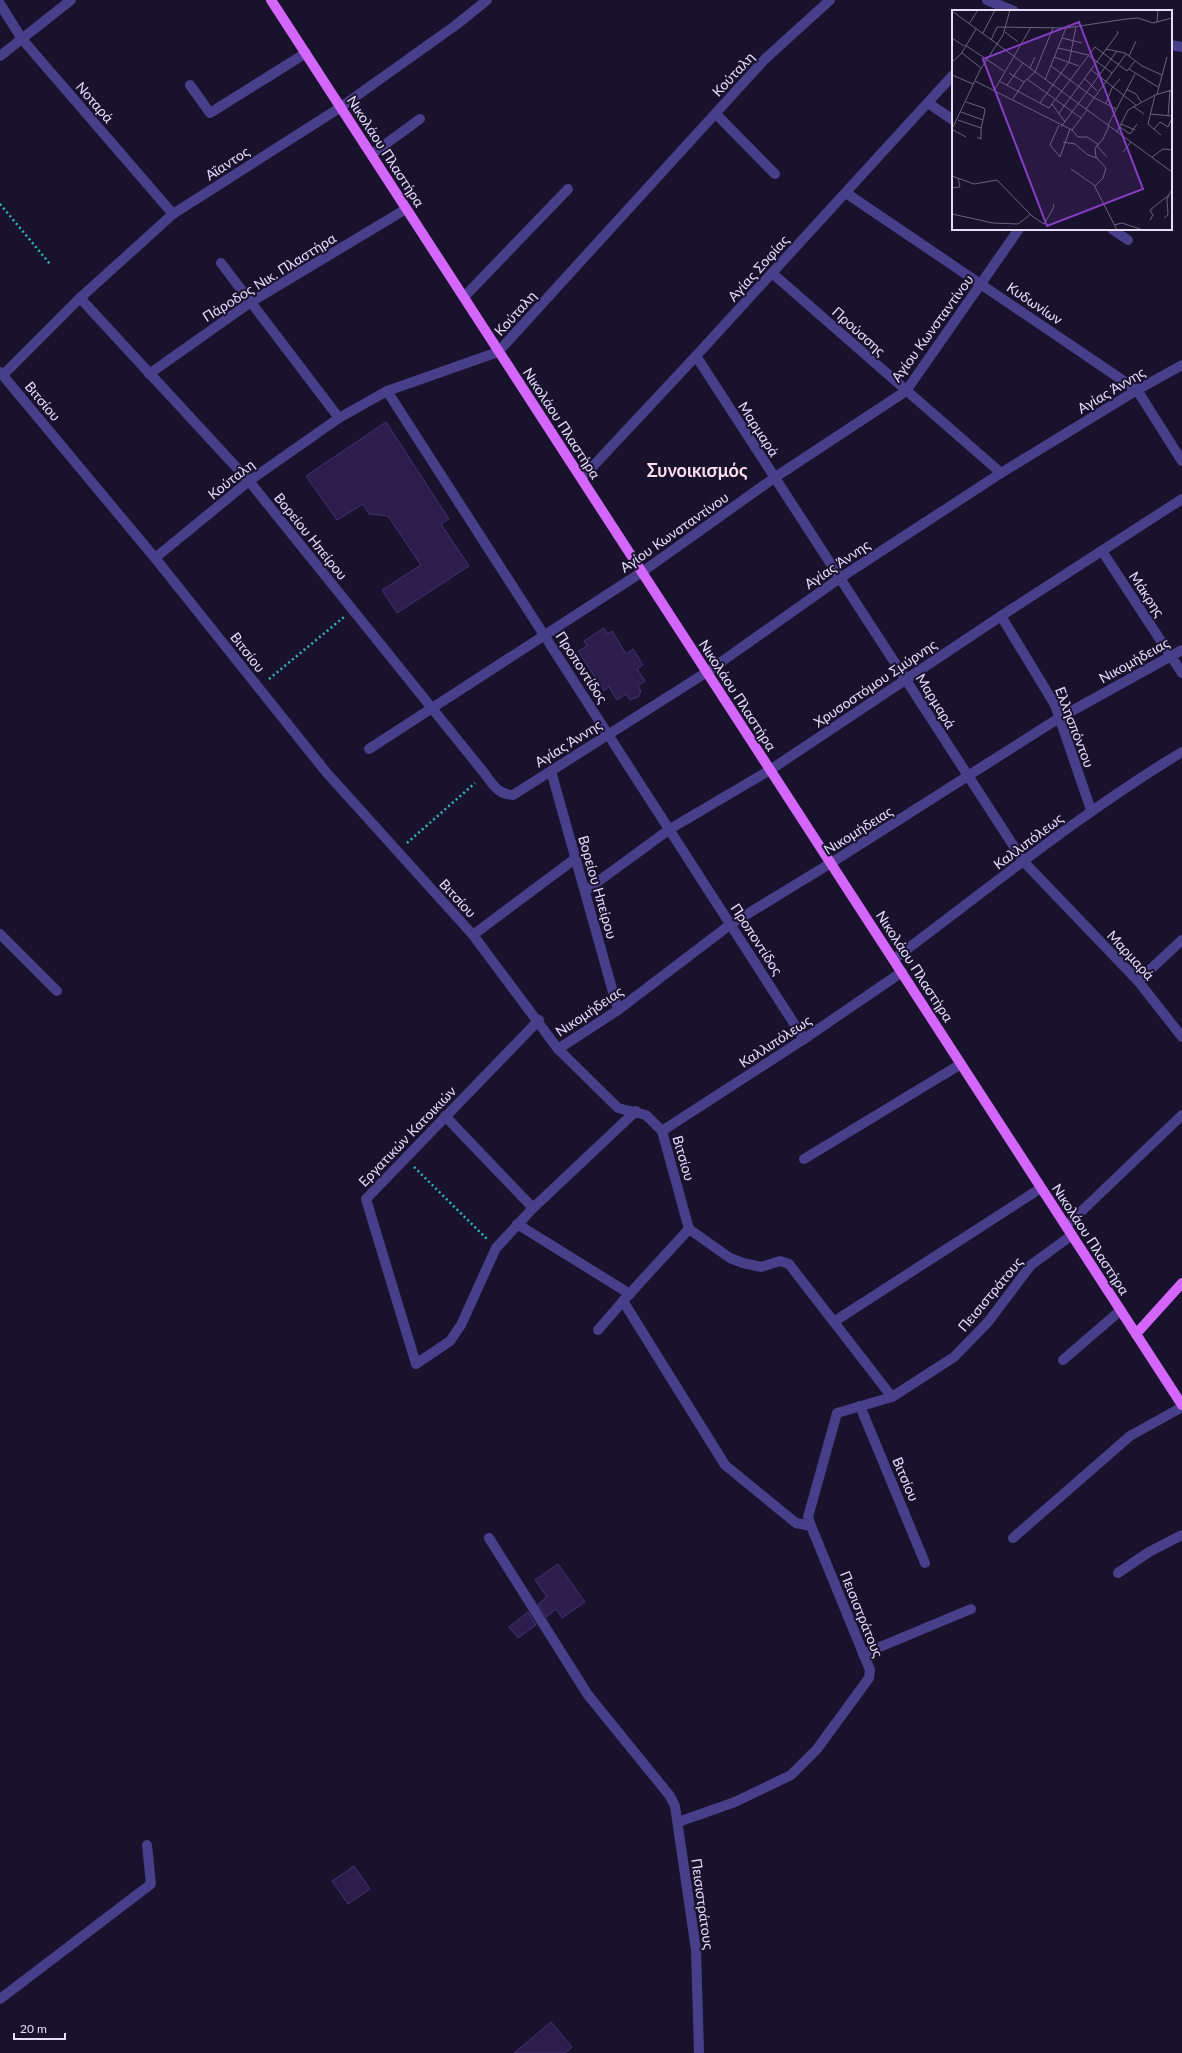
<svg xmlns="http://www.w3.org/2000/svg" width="1182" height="2053" font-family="Lato,sans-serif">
<rect width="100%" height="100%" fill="#19122c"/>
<g fill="#2c1e4c" stroke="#463078">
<path d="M386 422 449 519 441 524 469 566 397 613 382 590 421 565 388 516 369 514 363 504 337 520 306 476Z"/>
<path d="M604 628 607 634 612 631 626 654 633 649 643 665 637 669 645 681 638 686 641 691 638 697 630 700 626 694 617 700 609 687 604 691 578 651 587 646 584 641Z"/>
<path d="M558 1564 585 1602 562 1618 556 1609 546 1617 538 1604 547 1597 535 1580Z"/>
<path d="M528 1612 536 1625 518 1638 509 1627Z"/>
<path d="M354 1866 370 1889 348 1904 332 1881Z"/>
<path d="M551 2022 572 2047 565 2053H514Z"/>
</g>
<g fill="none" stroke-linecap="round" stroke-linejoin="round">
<g stroke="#33b6bc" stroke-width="2.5" stroke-dasharray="2 3" stroke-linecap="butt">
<path d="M0 204 50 264"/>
<path d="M269 679 344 617"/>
<path d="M407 843 475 783"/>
<path d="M414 1167 487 1239"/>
</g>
<g stroke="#493e8a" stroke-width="10">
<path d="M987 0 1014 11"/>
<path d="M0 4 22 39 173 214"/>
<path d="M1171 45 1182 47"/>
<path d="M0 56 71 0"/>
<path d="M190 85 210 113 306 53"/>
<path d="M928 103 953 120"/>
<path d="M716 114 775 174"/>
<path d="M372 154 420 119"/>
<path d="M846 193 1137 390 1182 461"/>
<path d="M1112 229 1128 240"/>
<path d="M221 263 339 418"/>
<path d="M772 273 1001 473"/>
<path d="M464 297 568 189"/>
<path d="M80 298 249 481 485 774C493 785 499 795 513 795L707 672 840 578 1001 473 1137 390 1182 365"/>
<path d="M696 356 1024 862 1138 981 1182 1037"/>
<path d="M0 372 155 558 326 772 473 935 558 1049 618 1108 646 1115 662 1131 689 1229 730 1258 743 1263 761 1267 780 1261 789 1264 892 1397"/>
<path d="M149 374 251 302 406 209"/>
<path d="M3 375 80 298 173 214 341 107 456 25 487 0"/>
<path d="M387 391 804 1039"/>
<path d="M582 478 696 356 953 75"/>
<path d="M1102 551 1182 673"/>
<path d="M155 558 249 481 339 418 387 391 498 352 765 59 830 0"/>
<path d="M1001 616 1055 705 1091 810"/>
<path d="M369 749 642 572 774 478 906 391 1019 229"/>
<path d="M551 771 618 1010"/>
<path d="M585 891 670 829 770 770 1001 616 1182 499"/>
<path d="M0 934 57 991"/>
<path d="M473 935 576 858"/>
<path d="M894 959C989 888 1081 813 1182 752"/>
<path d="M1138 981 1182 940"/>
<path d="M539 1020 366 1199 416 1364 450 1341 461 1325 496 1248 533 1208 636 1111"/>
<path d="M558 1049 618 1010 731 924 831 863 1059 718 1182 650"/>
<path d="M445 1116 533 1208"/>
<path d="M662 1131 804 1039 902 972"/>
<path d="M804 1159 961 1064"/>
<path d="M517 1224 630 1294"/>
<path d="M1066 1226 1182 1115"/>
<path d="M689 1229 623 1301 725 1465 796 1523 811 1526"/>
<path d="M835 1321 1041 1188"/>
<path d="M598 1330 623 1301"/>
<path d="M1063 1360 1121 1310"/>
<path d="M860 1406 925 1563"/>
<path d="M489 1538 588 1695 670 1796 675 1806 696 1950 699 2053"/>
<path d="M1013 1538 1130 1436 1182 1407"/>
<path d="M1118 1573 1149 1552 1182 1535"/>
<path d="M863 1654 971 1609"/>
<path d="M678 1822 735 1802 791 1775 817 1749 869 1678 870 1670 811 1526 808 1517 837 1413 892 1397 954 1357 988 1322 1031 1265 1072 1235"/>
<path d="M0 1999 151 1884 147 1845"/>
</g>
<g stroke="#d566fd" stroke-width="10">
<path d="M271 0 1182 1405"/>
<path d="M1136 1334 1182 1283"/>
</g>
</g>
<g text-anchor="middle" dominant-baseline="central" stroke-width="4" stroke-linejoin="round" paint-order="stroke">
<g font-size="14" fill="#e4ddfe" stroke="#19122c">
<text transform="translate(733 74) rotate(-47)">Κούταλη</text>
<text transform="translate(95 102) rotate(49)">Νοταρά</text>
<text transform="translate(386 151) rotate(57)">Νικολάου Πλαστήρα</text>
<text transform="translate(227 163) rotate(-33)">Αΐαντος</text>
<text transform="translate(758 268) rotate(-48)">Αγίας Σοφίας</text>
<text transform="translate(269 277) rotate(-32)">Πάροδος Νικ. Πλαστήρα</text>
<text transform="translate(1035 303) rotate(34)">Κυδωνίων</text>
<text transform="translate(515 313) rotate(-48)">Κούταλη</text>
<text transform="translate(932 328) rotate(-54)">Αγίου Κωνσταντίνου</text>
<text transform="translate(859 331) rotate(42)">Προύσσης</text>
<text transform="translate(1111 390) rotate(-31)">Αγίας Άννης</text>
<text transform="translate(43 401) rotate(50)">Βιτσίου</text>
<text transform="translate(562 423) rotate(57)">Νικολάου Πλαστήρα</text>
<text transform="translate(759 429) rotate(57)">Μαρμαρά</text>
<text transform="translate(231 479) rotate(-38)">Κούταλη</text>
<text transform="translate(674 532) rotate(-35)">Αγίου Κωνσταντίνου</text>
<text transform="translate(311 536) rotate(51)">Βορείου Ηπείρου</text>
<text transform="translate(837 564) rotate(-34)">Αγίας Άννης</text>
<text transform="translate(1147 594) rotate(56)">Μάκρης</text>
<text transform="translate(248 652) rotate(52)">Βιτσίου</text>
<text transform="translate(1134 660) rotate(-29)">Νικομήδειας</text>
<text transform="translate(582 667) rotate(57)">Προποντίδος</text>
<text transform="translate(875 683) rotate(-34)">Χρυσοστόμου Σμύρνης</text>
<text transform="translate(738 695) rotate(57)">Νικολάου Πλαστήρα</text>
<text transform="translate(936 701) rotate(58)">Μαρμαρά</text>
<text transform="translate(1075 727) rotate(69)">Ελλησπόντου</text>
<text transform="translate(568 743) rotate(-32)">Αγίας Άννης</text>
<text transform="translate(858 830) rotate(-32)">Νικομήδειας</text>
<text transform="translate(1028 841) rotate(-37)">Καλλιπόλεως</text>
<text transform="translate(598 887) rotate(74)">Βορείου Ηπείρου</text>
<text transform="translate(458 898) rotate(47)">Βιτσίου</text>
<text transform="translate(757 939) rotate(57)">Προποντίδος</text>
<text transform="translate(1131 955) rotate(47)">Μαρμαρά</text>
<text transform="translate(915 966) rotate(57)">Νικολάου Πλαστήρα</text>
<text transform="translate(589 1011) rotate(-34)">Νικομήδειας</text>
<text transform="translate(775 1041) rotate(-33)">Καλλιπόλεως</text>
<text transform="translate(407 1136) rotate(-46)">Εργατικών Κατοικιών</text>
<text transform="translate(684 1158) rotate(74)">Βιτσίου</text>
<text transform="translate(1091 1239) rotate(57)">Νικολάου Πλαστήρα</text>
<text transform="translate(990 1294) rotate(-50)">Πεισιστράτους</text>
<text transform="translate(906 1479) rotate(67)">Βιτσίου</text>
<text transform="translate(862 1614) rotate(68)">Πεισιστράτους</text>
<text transform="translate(703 1904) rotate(82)">Πεισιστράτους</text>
</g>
<g font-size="18" font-weight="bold" fill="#ffdff0" stroke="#19122c">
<text x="697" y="470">Συνοικισμός</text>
</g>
</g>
<g transform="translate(952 10)">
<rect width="220" height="220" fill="#19122c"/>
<path fill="none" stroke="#6a6380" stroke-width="1" d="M0 1 220 162M205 12 206 0M17 14 26 0M53 22 66 32M31 23 43 0M0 28 12 36M110 28 130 33M39 30 45 17 114 18 174 9 186 8 201 13 220 8M13 35 52 61M106 38 136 45 160 63M154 39 173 43 190 56 210 65M10 43 29 58M177 46 184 31M102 47 127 56M0 52 9 44 24 19M99 56 141 87 164 99M78 58 83 47M138 59 184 95M177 59 206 77M57 63 72 72M0 65 21 74M132 68 145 81M75 69 129 108M93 70 114 18M23 71 120 120 126 127H135L147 135M47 71 97 98 143 37 175 61 183 51M55 75 71 53M43 79 79 17M174 79 184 84 189 92M205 84 215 47M203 85 196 114 209 125M61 89 72 72 83 62 101 18M14 92 32 98 33 101 29 118V129L25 127M88 93 117 52 124 17M154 93 160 78 168 69M100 94 113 112M181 96 192 104M134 99 174 44M9 102 31 110M107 103 166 23 165 21M198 104 220 106M216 106 218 80M6 110 29 118M169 114 183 120M107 115 98 135 108 147 118 119M156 115 183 64M0 117 1 120 14 127M1 117 28 60 51 25 58 0M109 117 165 41M168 117 178 124 185 114M202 119 208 112 216 117 220 108M120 120 135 100M165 122 176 100 203 85 220 80M111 132 123 134 136 145 145 148M145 136 155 147M171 142 179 132M200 147 211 139 220 140M119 159 142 175 165 220M0 166 22 174 45 170 80 206 92 214 102 197 101 194M143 176 151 168 154 158 144 147 143 138 151 129 157 116M0 178 8 177 6 168M0 204 41 213 66 214 79 204M212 208 216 205 215 189 220 179M198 210 201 205 198 200 217 185M162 215 170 213 191 220"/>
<path fill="#863ec5" fill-opacity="0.15" stroke="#863ec5" stroke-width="2" d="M127 12 191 179 95 216 31 49Z"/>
<rect width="220" height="220" fill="none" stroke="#e4ddfe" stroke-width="2"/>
</g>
<path d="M14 2033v6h51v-6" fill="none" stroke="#e4ddfe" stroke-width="2"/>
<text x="20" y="2033" font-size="12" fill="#e4ddfe" stroke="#19122c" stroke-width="3" paint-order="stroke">20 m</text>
</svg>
